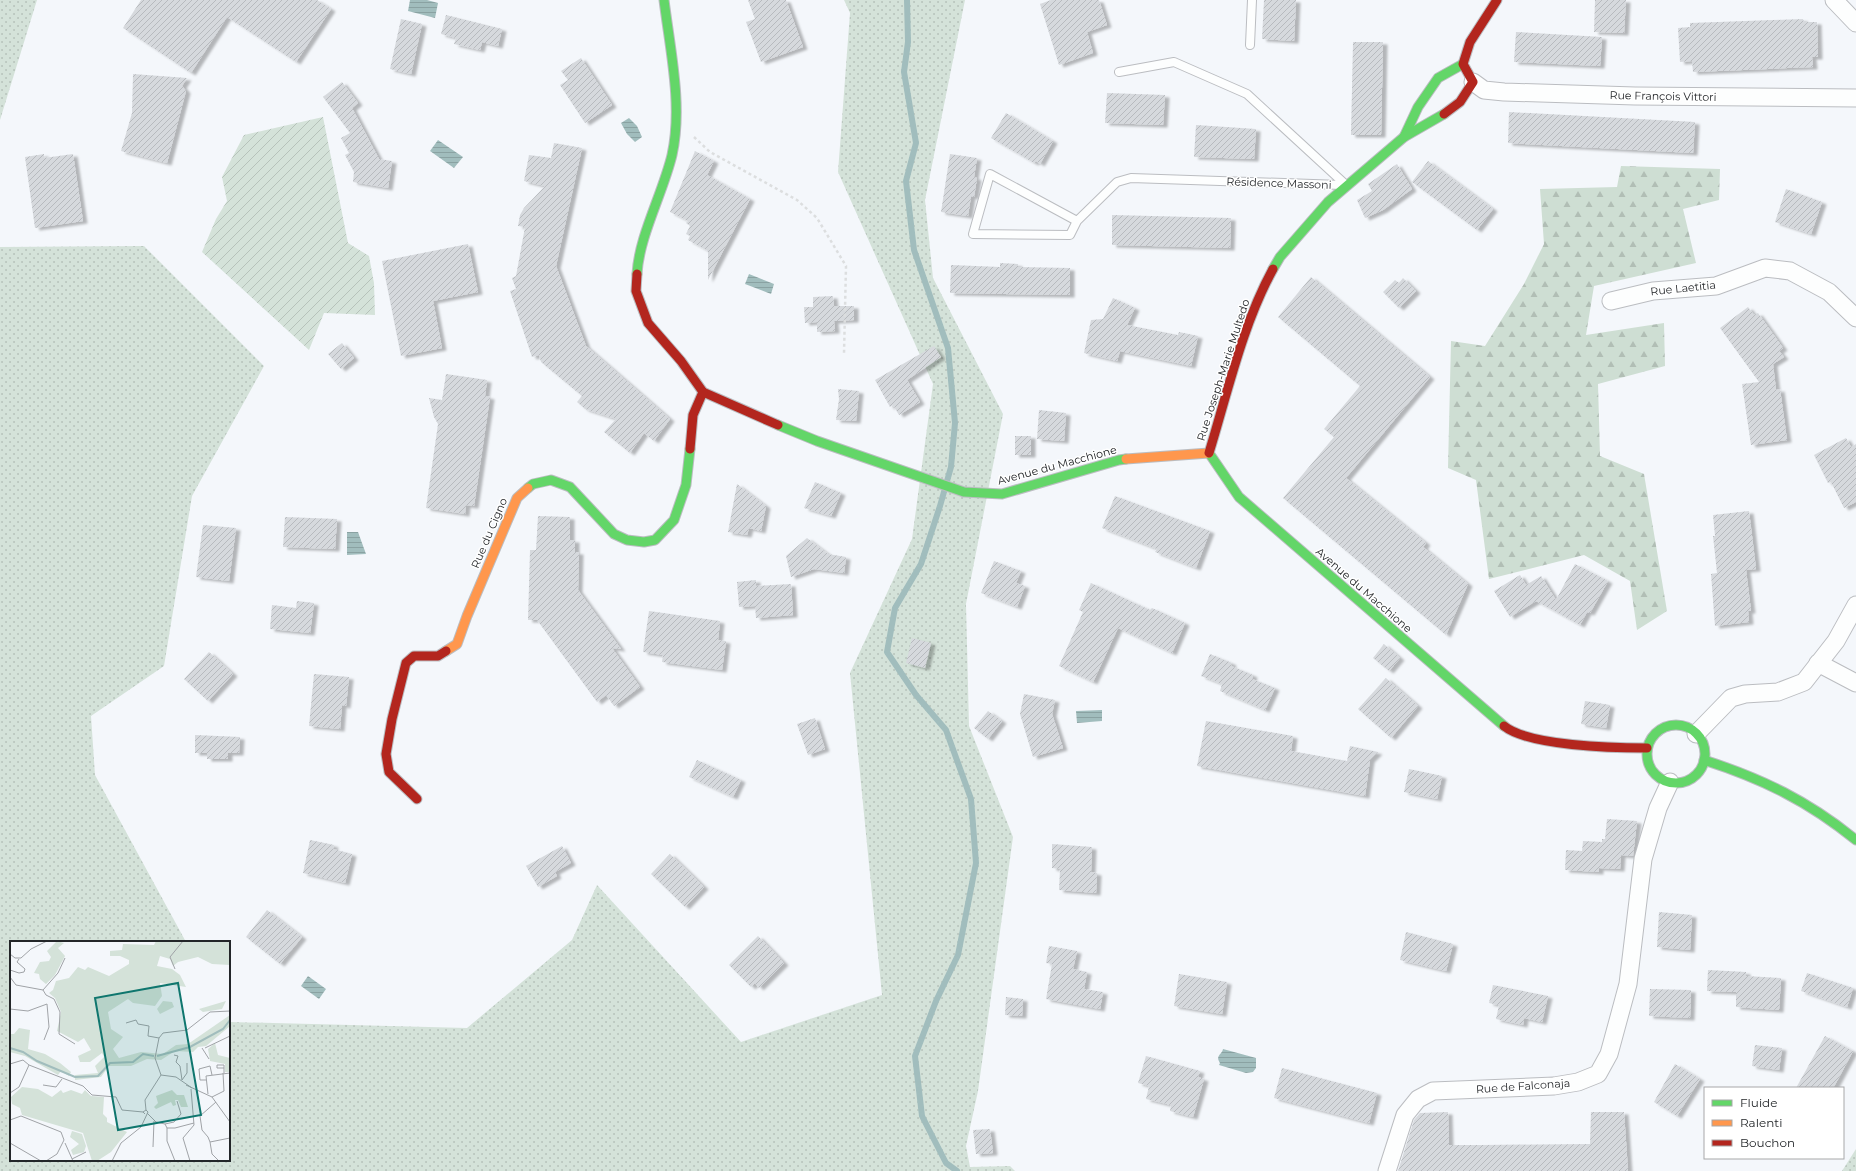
<svg xmlns="http://www.w3.org/2000/svg" width="1856" height="1171" font-family="Montserrat,sans-serif">
<defs>
<pattern id="grass-dots" width="8" height="8" patternUnits="userSpaceOnUse"><rect width="8" height="8" fill="#d4e2d9"/><path d="M2 2h.1M6 6h.1" fill="none" stroke="#b6c2ba" stroke-width="1.8" stroke-linecap="round"/></pattern>
<pattern id="forest-firs" width="22" height="20" patternUnits="userSpaceOnUse"><rect width="22" height="20" fill="#ceded3"/><path d="M5 1l3.5 6h-7zM16 11l3.5 6h-7z" fill="#b1beb5"/></pattern>
<pattern id="garden-furrows" width="10" height="10" patternUnits="userSpaceOnUse"><rect width="10" height="10" fill="#d4e2d9"/><path d="M-1 1l2-2M0 10L10 0M9 11l2-2" fill="none" stroke="#b6c2ba"/></pattern>
<pattern id="water-rules" width="6" height="5" patternUnits="userSpaceOnUse"><rect width="6" height="5" fill="#a1bdbd"/><path d="M0 2.5h6" fill="none" stroke="#8aa2a2"/></pattern>
<pattern id="building-hatch" width="6" height="6" patternUnits="userSpaceOnUse"><rect width="6" height="6" fill="#d6d9dd"/><path d="M-1 1l2-2M0 6l6-6M5 7l2-2" fill="none" stroke="#b7babe"/></pattern>
<filter id="shadow"><feDropShadow dx="4.5" dy="2.5" stdDeviation="1" flood-color="#0004"/></filter>
</defs>
<rect width="100%" height="100%" fill="#f4f7fb"/>
<g fill="url(#grass-dots)">
<path d="M0 0H37L0 120Z"/>
<path d="M844 0H965L925 200 933 278 1003 414 966 604 969 726 1013 837 978 1091 966 1146 970 1167 1010 1166 1015 1171H0V247L144 246 264 366 192 496 164 666 91 716 95 775 186 942H11V1160H229V1020L230 1022 467 1028 572 940 597 885 741 1042 882 995 850 673 912 539 933 384 838 172 850 13Z"/>
<path d="M1856 1149V1171H1842Z"/>
</g>
<path fill="url(#forest-firs)" d="M1621 166 1720 169 1719 200 1683 209 1696 263 1594 286 1586 335 1664 323 1665 366 1598 384 1600 456 1644 474 1667 611 1637 630 1630 581 1584 555 1489 579 1476 480 1448 468 1451 341 1485 346 1524 284 1544 244 1540 189 1617 187Z"/>
<path fill="url(#garden-furrows)" d="M323 117 348 243 369 256 374 283 375 315 324 313 309 350 202 252 216 219 227 201 222 177 244 135Z"/>
<g fill="url(#water-rules)">
<path d="M410 0H427L438 3 435 18 408 11Z"/>
<path d="M629 118 637 126 642 137 635 142 627 134 621 123Z"/>
<path d="M438 140 463 157 454 168 430 151Z"/>
<path d="M749 274 774 284 771 294 745 284Z"/>
<path d="M347 532H358L366 554 347 555Z"/>
<path d="M1102 710V721L1077 723 1076 711Z"/>
<path d="M308 976 326 989 319 999 301 986Z"/>
<path d="M1223 1049 1256 1058V1068L1253 1072 1246 1073 1219 1065 1220 1063C1215 1055 1222 1055 1223 1049Z"/>
</g>
<g fill="none" stroke-linecap="round" stroke-linejoin="round">
<path stroke="#a1bdbd" stroke-width="6" d="M907 0 908 42 904 72 916 143 906 181 914 250 948 348 955 423 951 467 940 506 921 564 895 608 887 652 916 695 946 730 971 799 976 863 958 955 936 1001 915 1056 922 1116 946 1163 957 1171"/>
</g>
<g fill="url(#building-hatch)" filter="url(#shadow)">
<path d="M141 0H317L331 9 296 62 227 17 191 73 123 28Z"/>
<path d="M748 0H786L803 47 761 62 746 22 755 19Z"/>
<path d="M1051 0H1099L1107 25 1087 32 1093 53 1059 65 1040 4Z"/>
<path d="M1264 0H1296L1294 41 1262 39Z"/>
<path d="M1595 0H1626L1624 33 1594 32Z"/>
<path d="M446 15 502 29 498 46 482 42 480 50 454 44 456 38 441 34Z"/>
<path d="M401 19 422 24 411 74 390 69Z"/>
<path d="M1803 19 1804 22H1817L1818 57H1812L1813 67 1693 72 1692 61 1680 62 1678 28 1690 27V23Z"/>
<path d="M1516 32 1602 37 1600 66 1514 62Z"/>
<path d="M1353 42H1383L1381 135H1351Z"/>
<path d="M581 58 612 105 585 123 560 85 568 80 561 71Z"/>
<path d="M133 74 187 78 182 86 186 91 167 163 121 151 132 113Z"/>
<path d="M342 82 358 103 352 108 379 159 392 161 388 188 353 182 354 172 345 155 349 153 341 138 350 133 323 97Z"/>
<path d="M1107 93 1165 95 1163 125 1105 123Z"/>
<path d="M1509 112 1695 122 1693 153 1508 143Z"/>
<path d="M1006 113 1053 141 1040 164 1036 161 1034 163 991 138Z"/>
<path d="M1196 125 1256 129 1254 159 1194 157Z"/>
<path d="M554 143 582 148 556 266 586 346 670 419 654 441 644 433 630 453 604 432 616 419 585 409 577 402 582 396 541 362 539 355 532 357 510 291 516 289 512 278 516 276 525 227 518 226 520 215 524 208 545 186 524 181 529 155 551 158Z"/>
<path d="M695 151 714 161 707 175 750 199 708 280V251L688 240 690 236 686 234 690 226 686 223 688 221 670 212Z"/>
<path d="M44 154V158L73 154 83 221 35 228 25 157Z"/>
<path d="M950 154 977 158 974 177 977 178 974 197 971 196 968 216 941 212Z"/>
<path d="M1428 161 1493 209 1477 230 1412 182Z"/>
<path d="M1397 164 1412 189 1383 210 1365 218 1357 200 1372 191 1368 184Z"/>
<path d="M1786 189 1822 202 1811 234 1775 222Z"/>
<path d="M1112 215 1231 218 1230 248 1112 245Z"/>
<path d="M468 244 478 292 433 301 442 348 401 356 382 261Z"/>
<path d="M1000 263 1018 264V267L1070 268V295L950 293 951 265 1000 267Z"/>
<path d="M1311 277 1430 377 1346 478 1426 543 1423 547 1468 584 1446 635 1283 498 1334 437 1324 429 1360 386 1278 317Z"/>
<path d="M1403 278 1416 291 1399 308 1383 292 1395 280 1399 283Z"/>
<path d="M833 296 834 306H854V320L834 321 835 331 817 332V322L805 323 804 307H813V297Z"/>
<path d="M1113 298 1135 308 1127 325 1178 335 1179 332 1198 336 1191 366 1120 351 1117 361 1084 353 1091 320 1103 319Z"/>
<path d="M1748 307 1754 315 1758 313 1783 348 1779 351 1784 357 1773 364 1776 390 1780 389 1787 440 1751 445 1742 384 1759 382 1720 328Z"/>
<path d="M342 343 354 358 341 369 328 354Z"/>
<path d="M934 346 941 357 907 380 920 402 899 415 893 405 890 407 875 380Z"/>
<path d="M446 374 487 380 485 396 490 397 474 506 466 505 465 514 426 508 438 424 434 417 429 398 442 400Z"/>
<path d="M838 389 859 391 856 421 836 420 839 399Z"/>
<path d="M1039 410 1066 413 1064 441 1037 439Z"/>
<rect x="1015" y="436" width="16" height="19"/>
<path d="M1846 438 1851 447 1856 444V502L1844 508 1831 482 1828 483 1814 455Z"/>
<path d="M815 482 841 493 831 516 804 508Z"/>
<path d="M737 484 766 506 761 531 749 528 747 535 728 532Z"/>
<path d="M1115 496 1210 531 1196 568 1155 552 1157 549 1102 528Z"/>
<path d="M1749 511 1756 569 1746 570 1751 611H1748L1749 622 1715 626 1711 574 1717 573 1713 536H1715L1713 515Z"/>
<path d="M538 516 570 517V540H575V552H579L578 590 621 649 612 648 640 687 614 706 606 695 597 702 537 620H528L530 550H536Z"/>
<path d="M285 517 337 519 335 549 283 547Z"/>
<path d="M203 525 236 528 229 581 196 577Z"/>
<path d="M807 538 828 554 846 557 844 573 814 569 791 577 786 556Z"/>
<path d="M994 561 1021 571 1016 583 1025 586 1017 607 981 593Z"/>
<path d="M1575 564 1608 581 1590 613 1587 612 1580 625 1536 601 1510 617 1494 591 1520 575 1526 585 1541 576 1556 600Z"/>
<path d="M756 580V586L791 584 793 615 756 618 755 606 739 607 737 582Z"/>
<path d="M1091 583 1150 610 1152 608 1185 623 1172 653 1118 628 1093 682 1059 666 1083 612 1079 610Z"/>
<path d="M297 601 314 603 310 633 270 629 272 605 296 608Z"/>
<path d="M649 611 720 621 718 640 726 641 722 670 662 662 663 655 643 652Z"/>
<path d="M912 638 931 643 925 668 906 663Z"/>
<path d="M1384 644 1400 658 1389 671 1373 658Z"/>
<path d="M209 652 233 674 208 701 184 679Z"/>
<path d="M1210 654 1232 663 1231 666 1253 675 1252 679 1275 688 1265 710 1220 691 1222 684 1201 676Z"/>
<path d="M314 674 349 677 346 706 342 705 340 729 309 726Z"/>
<path d="M1386 678 1418 706 1391 738 1358 709Z"/>
<path d="M1024 694 1055 700 1052 714 1063 748 1033 757 1020 714Z"/>
<path d="M1585 701 1610 705 1606 728 1581 724Z"/>
<path d="M988 711 1002 721 988 739 974 728Z"/>
<path d="M815 718 825 749 808 755 797 724Z"/>
<path d="M1206 721 1293 736 1291 751 1347 761 1350 746 1378 752 1370 760 1365 796 1197 766Z"/>
<path d="M195 735 240 737 239 753H228V759H207V753H195Z"/>
<path d="M697 760 741 780 733 797 689 777Z"/>
<path d="M1409 769 1442 776 1437 799 1404 792Z"/>
<path d="M1607 819 1637 821 1633 856 1621 855 1620 869 1599 868V872L1565 870 1566 850 1582 851 1583 841 1602 842V839H1605Z"/>
<path d="M310 840 334 845 333 849 352 854 345 883 303 873Z"/>
<path d="M1052 844 1092 847 1091 872 1097 873 1096 893 1059 890 1060 869 1052 868Z"/>
<path d="M562 846 571 863 555 872 557 876 538 887 526 866Z"/>
<path d="M670 854 704 887 685 907 651 874Z"/>
<path d="M267 910 302 937 280 964 246 937Z"/>
<path d="M1659 912 1692 915 1690 950 1657 947Z"/>
<path d="M1406 932 1453 944 1446 971 1400 960Z"/>
<path d="M758 936 784 963 759 988 755 983 751 987 729 965Z"/>
<path d="M1049 946 1077 951 1073 969 1087 972 1084 989 1103 992 1100 1009 1046 999 1052 964 1046 963Z"/>
<path d="M1708 970 1746 972V976L1781 978 1779 1010 1736 1007V992L1707 991Z"/>
<path d="M1807 973 1853 988 1847 1007 1801 991Z"/>
<path d="M1179 974 1227 982 1222 1014 1174 1006Z"/>
<path d="M1493 985 1548 996 1542 1022 1524 1018 1523 1025 1496 1019 1499 1005 1489 1003Z"/>
<path d="M1650 989 1691 990 1690 1018 1649 1016Z"/>
<path d="M1006 997 1023 999 1022 1016 1005 1015Z"/>
<path d="M1825 1036 1853 1051 1836 1083 1833 1088H1796Z"/>
<path d="M1755 1045 1782 1048 1779 1070 1752 1066Z"/>
<path d="M1146 1056 1200 1071 1198 1077 1204 1079 1193 1117 1170 1111 1171 1105 1146 1099 1149 1086 1138 1083Z"/>
<path d="M1675 1064 1700 1079 1677 1116 1654 1102Z"/>
<path d="M1282 1068 1377 1093 1369 1123 1274 1098Z"/>
<path d="M1448 1112 1449 1145H1480L1590 1144 1591 1112H1624L1628 1171H1398L1414 1120 1420 1113Z"/>
<path d="M990 1129 993 1153 976 1154 973 1130Z"/>
</g>
<g fill="none" stroke-linecap="round" stroke-linejoin="round">
<g stroke="#bbbdc1" stroke-width="10">
<g id="lane">
<path d="M1250 45 1252 0"/>
<path d="M1119 72 1174 62 1247 94 1346 185"/>
<path d="M1077 221 1070 235 973 234 990 174 1077 221 1117 182 1131 178 1342 185"/>
</g>
</g>
<g stroke="#bbbdc1" stroke-width="19">
<g id="street">
<path d="M1834 0 1856 23"/>
<path d="M1473 82 1484 90 1504 92 1635 96 1856 98"/>
<path d="M1611 301 1653 291 1716 286 1765 268 1790 271 1829 292 1856 318"/>
<path d="M1818 663 1856 683"/>
<path d="M1696 734 1731 698 1745 694 1778 692 1804 682 1836 641 1856 605"/>
<path d="M1387 1171 1405 1115 1418 1099 1433 1091 1554 1086 1578 1082 1598 1074 1609 1054 1628 984 1643 859 1658 808 1670 782"/>
</g>
</g>
<g stroke="#bbbdc1" stroke-width="11">
<g id="fast">
<path d="M1404 137 1418 107 1438 78 1463 64"/>
<path d="M1273 269 1280 257 1328 202 1404 137 1444 114"/>
<path d="M637 274C639 236 663 193 672 155 683 106 670 49 664 0"/>
<path d="M778 425 817 441 964 492 1002 494 1119 460 1126 459"/>
<path d="M1209 453 1239 497 1504 726"/>
<path d="M528 488 533 484 551 480 570 487 614 534 627 540 644 542 655 540 674 520 686 485 690 449"/>
<circle cx="1676" cy="754" r="29"/>
<path d="M1704 760C1763 779 1808 801 1856 840"/>
</g>
</g>
<g stroke="#bbbdc1" stroke-width="11">
<g id="slow">
<path d="M1126 459 1209 453"/>
<path d="M446 651 457 644 467 616 517 498 528 488"/>
</g>
</g>
<g stroke="#bbbdc1" stroke-width="11">
<g id="jam">
<path d="M1444 114 1460 102 1473 82 1463 64 1470 42 1497 0"/>
<path d="M637 274 636 291 648 323 681 361 703 392 778 425"/>
<path d="M690 449 693 415 703 392"/>
<path d="M1209 453C1228 391 1242 326 1273 269"/>
<path d="M1504 726C1529 746 1613 748 1647 748"/>
<path d="M417 799 389 772 386 754 392 719 406 663 414 656H438L446 651"/>
</g>
</g>
<path stroke="#dcdedf" stroke-width="2.5" stroke-dasharray="3 3" stroke-linecap="butt" d="M694 137 710 152 797 200 817 218 846 266 844 354"/>
<use href="#lane" stroke="#fdfefe" stroke-width="8"/>
<use href="#street" stroke="#fdfefe" stroke-width="17"/>
<use href="#fast" stroke="#63d668" stroke-width="9"/>
<use href="#slow" stroke="#ff974d" stroke-width="9"/>
<use href="#jam" stroke="#b3261e" stroke-width="9"/>
</g>
<g text-anchor="middle" dominant-baseline="central" stroke-width="3" stroke-linejoin="round" paint-order="stroke">
<g font-size="11" fill="#232629" stroke="#fff">
<text transform="translate(1663 96) rotate(1)">Rue François Vittori</text>
<text transform="translate(1279 183) rotate(2)">Résidence Massoni</text>
<text transform="translate(1683 288) rotate(-6)">Rue Laetitia</text>
<text transform="translate(1223 370) rotate(-72)">Rue Joseph-Marie Multedo</text>
<text transform="translate(1057 465) rotate(-15)">Avenue du Macchione</text>
<text transform="translate(489 533) rotate(-67)">Rue du Cigno</text>
<text transform="translate(1364 590) rotate(41)">Avenue du Macchione</text>
<text transform="translate(1523 1086) rotate(-4)">Rue de Falconaja</text>
</g>
</g>
<g transform="translate(10 941)">
<rect width="220" height="220" fill="#f4f7fb"/>
<path d="M47 0 54 2 48 7 55 15 45 34 36 43 30 38 29 33 24 32 30 21 39 20 41 16 37 10ZM146 0H220V24L202 23 188 16 168 21 163 25 160 18 150 15 147 25 162 28 170 34 176 46 150 42 152 55 145 65 123 62 118 58 98 71 101 88 113 96 103 108 109 117 131 111 153 113 166 104 178 103 220 74V85L196 105 188 106 183 111 165 110 151 119 137 118 121 125H99L91 136 65 139V134L88 132 85 125 94 116 92 112 80 121H70L68 115 81 109 74 97 68 101 47 90 51 71 45 57 39 52 43 49 46 40 59 37 68 26 75 29 78 26 99 35 119 23V19L110 15H100V10L112 9 113 3 144 4ZM216 60 212 68 193 71 189 68ZM9 87 20 89 18 108 35 113 50 122 61 131 59 135 51 130 48 134 15 115 0 111V93H4ZM12 146 28 148 42 156 51 149 53 152 61 149 72 153 75 149 81 155 94 156 93 173 97 177V181L117 191 101 211 87 220H82L73 192 12 174 10 167 2 163 1 156Z" fill="#d4e2d9"/>
<path d="M162 149 167 154H174L178 166H171L168 159H165L166 164 163 165 161 161 146 168 144 166 148 162 146 155Z" fill="#ceded3"/>
<path d="M205 102 208 114 220 117V131H215V123L200 120 198 108ZM62 190 72 193 76 205 74 211 63 214 61 209 69 203 60 196Z" fill="#d4e2d9"/>
<path d="M153 60 162 61 164 66 150 73 147 68Z" fill="#d4e2d9"/>
<path fill="none" stroke="#a1bdbd" stroke-width="2" d="M0 107 13 111 27 120 65 136 88 135 100 122 123 121 133 113 144 115M147 115 180 106 213 88 220 79"/>
<path fill="none" stroke="#a0a3a7" stroke-width="1" d="M0 13 5 17H11L21 8 37 0M165 28 160 16 173 0M0 29 9 32 14 31 15 28 7 21 9 18M0 36 6 44 33 49M33 49 36 54 44 58 50 71 49 93 65 103M33 49 48 32 55 17M0 68 18 70 37 63 39 86 34 99M116 82 126 79 128 83 139 85 138 95 149 97M192 107 199 118M195 107 220 95M164 114 168 115 166 121 170 125 172 139M0 123 13 119 19 124 73 145 82 154 106 156 112 169 133 171M214 127H207V124H214V132M151 134 145 117 149 97 153 92 177 89 200 71 220 70M151 134 166 136 182 147M172 139 177 132V122M196 139H190L189 128 200 125 202 134M33 144 46 146 52 138M176 144 202 156 220 181M0 152 9 146 19 124M198 153 196 135 220 132M202 156 214 150 213 132M206 161 190 175 192 189 198 196 200 201 220 197M136 169 135 159 151 134M137 172 146 181 155 183 164 181 171 173 167 160M0 179 11 175 51 191 54 199 47 213 36 220M155 183 157 187H165L184 182M157 187V200L165 220M200 201 202 213 209 220M0 202 31 220M55 202 63 220M143 206 144 180M62 218 76 211M102 220 111 202 131 186 138 171 136 169 133 171 135 173M180 220 173 197 184 184 181 148"/>
<path fill="#0f766e" fill-opacity="0.15" stroke="#0f766e" stroke-width="2" d="M168 42 191 174 108 189 85 57Z"/>
<rect width="220" height="220" fill="none" stroke="#232629" stroke-width="2"/>
</g>
<rect x="1704" y="1087" width="140" height="72" fill="#ffffff" stroke="#a7a8a9"/>
<rect x="1712" y="1100" width="20" height="6" fill="#63d668" stroke="#a7a8a9"/>
<text x="1740" y="1107" font-size="12" fill="#232629">Fluide</text>
<rect x="1712" y="1120" width="20" height="6" fill="#ff974d" stroke="#a7a8a9"/>
<text x="1740" y="1127" font-size="12" fill="#232629">Ralenti</text>
<rect x="1712" y="1140" width="20" height="6" fill="#b3261e" stroke="#a7a8a9"/>
<text x="1740" y="1147" font-size="12" fill="#232629">Bouchon</text>
</svg>
